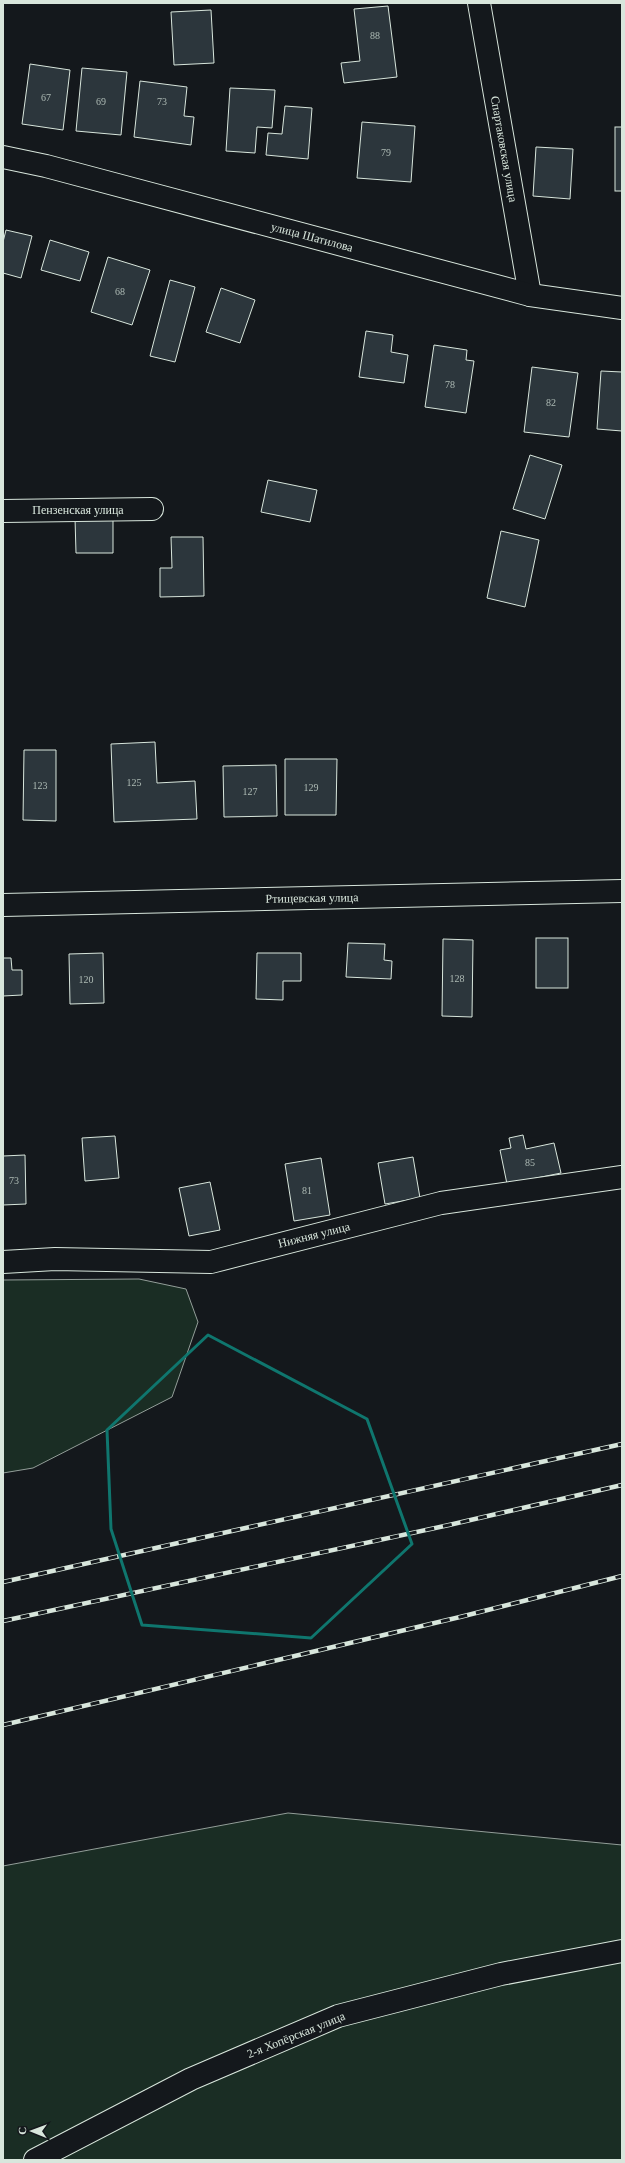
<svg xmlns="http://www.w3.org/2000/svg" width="625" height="2163" font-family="'Times New Roman',serif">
<rect width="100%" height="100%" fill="#14181c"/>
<g fill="#1a2d24" stroke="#939e99">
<path d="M139 1279 186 1289 198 1322 172 1397 33 1468 3 1473V1280Z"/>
<path d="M288 1813 622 1845V2160H3V1866Z"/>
</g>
<g fill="#2c363c" stroke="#d8e6dc">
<path d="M388 6 397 77 344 83 341 63 360 61 354 9Z"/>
<path d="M211 10 214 63 174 65 171 12Z"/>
<path d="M30 64 70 70 63 130 22 124Z"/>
<path d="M82 68 127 72 121 135 76 131Z"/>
<path d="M140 81 187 87 184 116 194 117 191 145 134 137Z"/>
<path d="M230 88 275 90 272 128 257 127 255 153 226 151Z"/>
<path d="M285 106 312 108 308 159 266 155 268 133 282 134Z"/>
<path d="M362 122 415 126 411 182 357 178Z"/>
<rect x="615" y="127" width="7" height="64"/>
<path d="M536 147 573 149 570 199 533 196Z"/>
<path d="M6 230 32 236 21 278 3 273V242Z"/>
<path d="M50 240 89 252 80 281 41 270Z"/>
<path d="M108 257 150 270 132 325 91 312Z"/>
<path d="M170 280 195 287 175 362 150 356Z"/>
<path d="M221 288 255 300 240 343 206 332Z"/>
<path d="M366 331 393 335 391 352 408 355 404 383 359 377Z"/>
<path d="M434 345 467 350 466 360 474 361 466 413 425 407Z"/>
<path d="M532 367 578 373 569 437 524 432Z"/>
<path d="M601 371 622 372V431L597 429Z"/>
<path d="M530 455 562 465 545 519 513 509Z"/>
<path d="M268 480 317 490 310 522 261 512Z"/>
<path d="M75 518H113V553H76Z"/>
<path d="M501 531 539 540 525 607 487 598Z"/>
<path d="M171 537H203L204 596 160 597V568H172Z"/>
<path d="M155 742 157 783 195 781 197 819 114 822 111 744Z"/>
<path d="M24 750H56V821L23 820Z"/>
<path d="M285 759H337L336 815H285Z"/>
<path d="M276 765 277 816 224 817 223 766Z"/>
<rect x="536" y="938" width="32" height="50"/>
<path d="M443 939 473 940 472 1017 442 1016Z"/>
<path d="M348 943 385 944 384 960 392 961 391 979 346 977Z"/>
<path d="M103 953 104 1003 70 1004 69 954Z"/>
<path d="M257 953H301V981H283V1000L256 999Z"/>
<path d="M3 958H11L12 970H22V995L3 996Z"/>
<path d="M523 1135 526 1149 554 1143 561 1173 507 1184 500 1150 511 1148 509 1138Z"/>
<path d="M115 1136 119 1178 85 1181 82 1138Z"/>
<path d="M25 1155 26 1204 3 1205V1156Z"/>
<path d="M413 1157 420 1198 385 1204 378 1163Z"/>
<path d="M321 1158 330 1215 294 1221 285 1164Z"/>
<path d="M210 1182 220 1230 189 1236 179 1188Z"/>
</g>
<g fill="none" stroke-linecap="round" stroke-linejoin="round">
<g stroke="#d8e6dc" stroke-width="24">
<g id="minor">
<path d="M479 3 530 295"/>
<path d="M3 157 46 166 530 295 622 308"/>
<path d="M3 511 152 509"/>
<path d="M3 905 622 891"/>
<path d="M3 1262 55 1259 211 1262 441 1203 622 1177"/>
<path d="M35 2160 191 2079 338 2016 501 1974 622 1951"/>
</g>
</g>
<use href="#minor" stroke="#14181c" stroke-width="22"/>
<g stroke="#d8e6dc" stroke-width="4.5">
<g id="rail">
<path d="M3 1582 622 1444"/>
<path d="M3 1621 449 1525 622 1485"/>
<path d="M3 1725 460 1617 622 1576"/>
</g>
</g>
<use href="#rail" stroke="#14181c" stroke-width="3" stroke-dasharray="9" stroke-linecap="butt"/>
</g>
<path fill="none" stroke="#0f766e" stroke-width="3" stroke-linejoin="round" d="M208 1335 367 1419 412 1544 311 1638 142 1625 111 1529 107 1430Z"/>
<g text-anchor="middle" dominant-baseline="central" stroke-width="3" stroke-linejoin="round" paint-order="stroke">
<g font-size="10" fill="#adbab4">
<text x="375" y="35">88</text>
<text x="46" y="97">67</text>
<text x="101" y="101">69</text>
<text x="162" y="101">73</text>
<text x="386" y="152">79</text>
<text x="120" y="291">68</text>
<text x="450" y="384">78</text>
<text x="551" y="402">82</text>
<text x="134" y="782">125</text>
<text x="40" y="785">123</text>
<text x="311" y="787">129</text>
<text x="250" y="791">127</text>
<text x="457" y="978">128</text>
<text x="86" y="979">120</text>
<text x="530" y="1162">85</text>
<text x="14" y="1180">73</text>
<text x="307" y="1190">81</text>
</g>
<g font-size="12" fill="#d8e6dc" stroke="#14181c">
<text transform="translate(504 149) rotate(80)">Спартаковская улица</text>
<text transform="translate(312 237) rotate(15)">улица Шатилова</text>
<text x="78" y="510">Пензенская улица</text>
<text transform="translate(312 898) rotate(-1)">Ртищевская улица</text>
<text transform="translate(314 1235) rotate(-14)">Нижняя улица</text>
<text transform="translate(296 2035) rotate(-22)">2-я Хопёрская улица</text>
</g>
</g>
<rect width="625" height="2163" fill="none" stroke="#d8e6dc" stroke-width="8"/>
<g transform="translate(32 2131) rotate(271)" stroke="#14181c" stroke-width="3" paint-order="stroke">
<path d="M0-3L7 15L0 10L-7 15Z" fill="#d8e6dc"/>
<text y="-6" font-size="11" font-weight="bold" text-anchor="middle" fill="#d8e6dc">С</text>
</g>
</svg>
